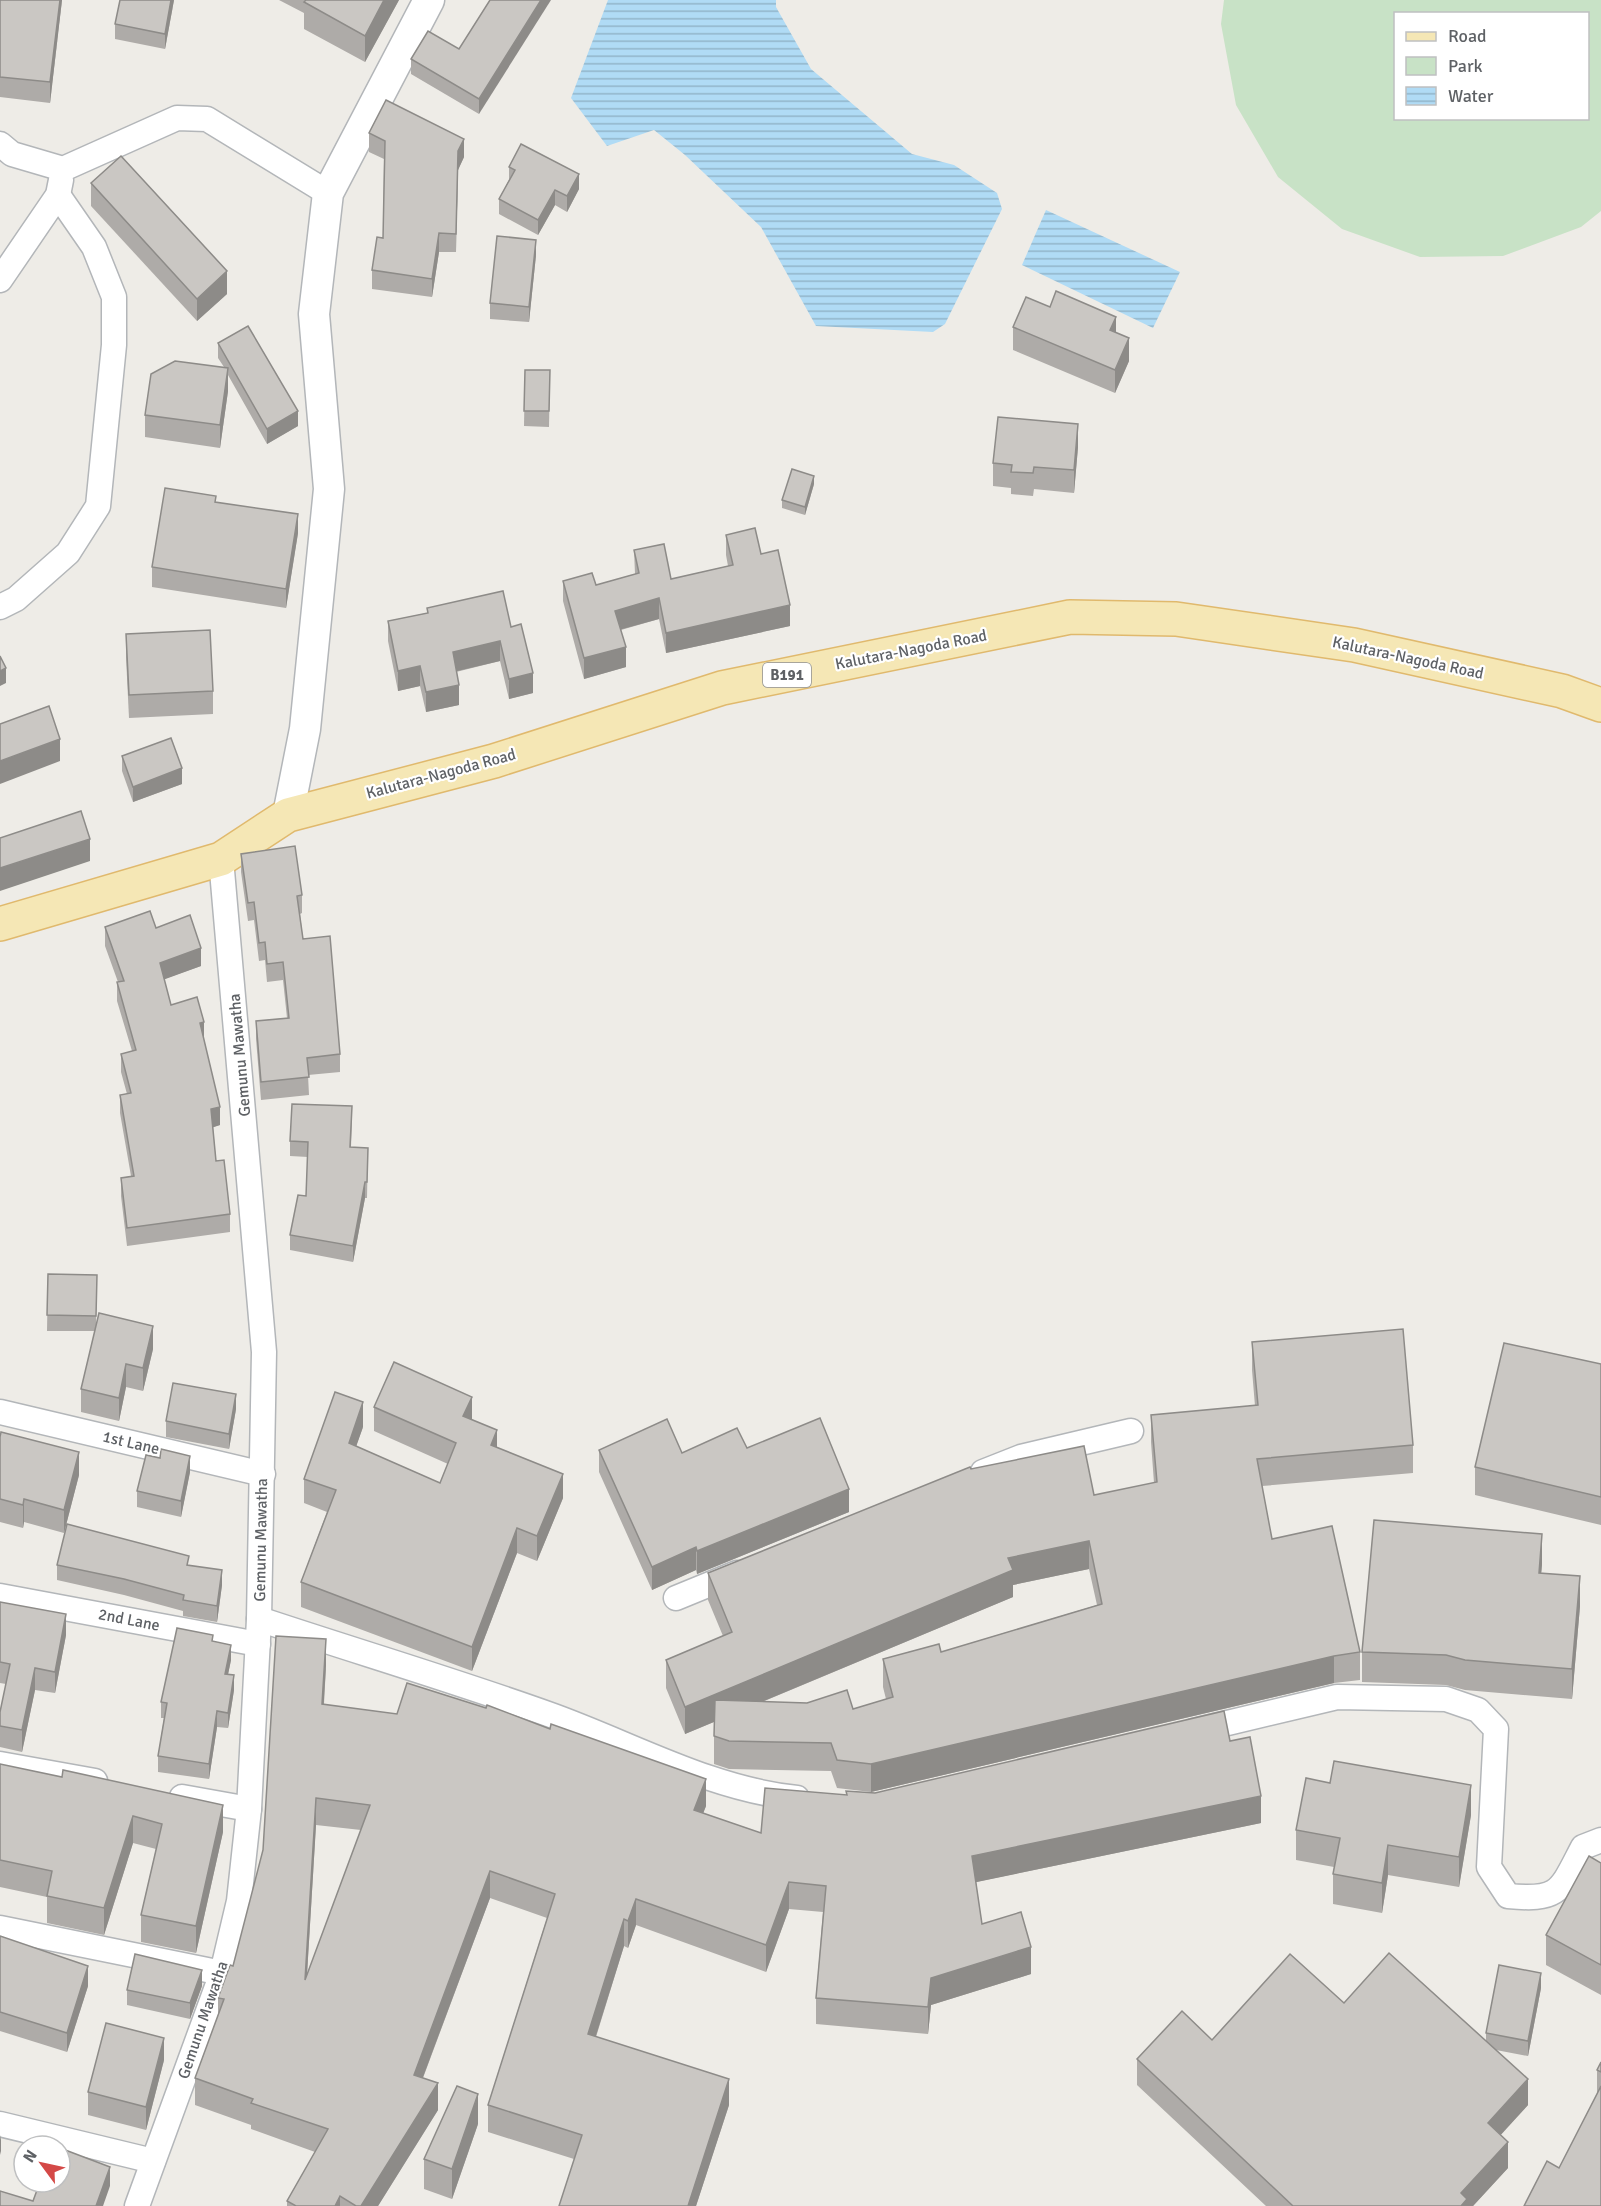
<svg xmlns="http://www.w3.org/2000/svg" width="1601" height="2206" font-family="Signika,sans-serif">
<defs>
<pattern id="water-rules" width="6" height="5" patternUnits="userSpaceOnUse" patternTransform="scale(1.5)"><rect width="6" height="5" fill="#b0dbf5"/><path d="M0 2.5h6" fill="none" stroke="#92b5ca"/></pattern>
</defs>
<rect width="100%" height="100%" fill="#eeece7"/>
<path fill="#c8e2c6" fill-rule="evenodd" d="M1224 0H1601V211L1581 227 1503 256 1420 257 1342 229 1278 177 1236 105 1221 24ZM1396 14H1588V118H1396Z"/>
<g fill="url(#water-rules)">
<path d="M608 0H776V7L811 69 912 154 954 165 997 193 1002 209 945 324 933 332 816 326 761 227 685 155 654 130 607 146 571 98Z"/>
<path d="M1046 210 1180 272 1153 328 1022 265Z"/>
</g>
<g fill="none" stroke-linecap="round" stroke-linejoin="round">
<g stroke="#b3b6b9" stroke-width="27">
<g id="minor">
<path d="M0 144 12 154 63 169 177 118 207 119 328 193"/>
<path d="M0 280 58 195 61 180"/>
<path d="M0 607 16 599 68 553 98 506 114 345V297L94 247 58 195"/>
<path d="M0 1412 263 1474"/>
<path d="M983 1472 1021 1457 1131 1431"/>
<path d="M0 1596 258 1644"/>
<path d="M676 1598 737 1573"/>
<path d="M259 1619C355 1651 453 1680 548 1714 630 1743 709 1789 797 1798"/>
<path d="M1194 1731 1337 1697 1446 1699 1478 1710 1496 1729 1489 1867 1508 1896C1560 1901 1560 1891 1583 1847L1601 1840"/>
<path d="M0 1764 95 1781"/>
<path d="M182 1797 249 1809"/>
<path d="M0 1928 222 1973"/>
<path d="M0 2124 153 2161"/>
<path d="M137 2206 222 1973 239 1901 249 1809 259 1619 264 1352 221 859"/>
</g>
</g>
<g stroke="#b3b6b9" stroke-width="33">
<path id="tertiary" d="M288 815 305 729 329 489 314 314 328 193 429 0"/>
</g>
<g stroke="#e0b96d" stroke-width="36">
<path id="primary" d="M0 924 221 859 288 815 494 761 722 688 1070 617 1176 619 1354 645 1562 691 1601 705"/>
</g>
<use href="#minor" stroke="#fff" stroke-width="24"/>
<use href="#tertiary" stroke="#fff" stroke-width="30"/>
<use href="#primary" stroke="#f5e7b5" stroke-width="33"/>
</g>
<g fill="#aeaba8" fill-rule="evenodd">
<path d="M0 0H62L50 103 0 97Z"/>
<path d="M174 0 165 49 115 39V24Z"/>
<path d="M279 0H399L365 62 304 29V13Z"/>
<path d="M490 0 479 114 411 74V59L459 49Z"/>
<path d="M369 133 464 157 458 170 456 252H439L432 297 372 289V270L383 238 384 159 369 152Z"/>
<path d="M509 167 579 189 567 212 555 205 538 235 499 214V199L509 180Z"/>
<path d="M91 183 227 294 197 321 91 206Z"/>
<path d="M536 255 529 322 490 319V303Z"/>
<path d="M1050 307 1116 332 1129 361 1115 393 1013 350V327Z"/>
<path d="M218 343 298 426 267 444 228 375V391L220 448 145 437V415L224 367 218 358Z"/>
<path d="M525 370H550L549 427 524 426Z"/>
<path d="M1078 447 1074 493 1034 489 1033 496 1011 494V488L993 486V463Z"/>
<path d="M814 484 805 515 782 508V500Z"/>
<path d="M216 502 298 533 286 608 152 587V567Z"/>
<path d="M726 535 761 554 790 626 666 653 659 619 621 630 626 667 584 679 563 601V581L596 585 635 574 634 550 671 579 728 566 726 555Z"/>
<path d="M427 608 511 627 533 693 509 699 500 661 456 672 459 705 426 712 420 686 398 691 388 641V621L427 613Z"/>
<path d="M126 634 213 691V714L129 718 126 657Z"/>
<path d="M122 756 182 784 133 802 122 771Z"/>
<path d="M241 854 302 895V913L300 914 303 939 340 1054V1072L308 1075 309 1095 261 1100 256 1039V1021L287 1018 283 980 267 982 265 960 259 961 254 920 248 921 241 872Z"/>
<path d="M105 927 156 928 201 966 164 979 171 1005 204 1040 220 1125 213 1127 216 1161 230 1214V1232L127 1246 121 1196V1178L131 1176 120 1113V1095L127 1094 121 1072V1054L132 1051 117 1001V982H118L105 946Z"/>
<path d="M352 1121 351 1147 368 1148 367 1198H365L353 1262 290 1250V1235L306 1196 308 1157 290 1156V1141Z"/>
<path d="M48 1274 97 1275 96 1325 153 1349 143 1391 126 1387 119 1421 81 1412V1389L95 1331H47Z"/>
<path d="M1252 1342 1413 1445V1473L1262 1486 1272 1539 1360 1652V1680L1334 1683 871 1792 837 1788 831 1771 729 1769 714 1764V1722L685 1734 666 1688V1660L723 1636 708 1600V1573L971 1469 1094 1495 1154 1483 1151 1442V1415L1255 1406 1252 1370ZM1089 1569 1097 1605 941 1652 883 1659V1687L886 1699 853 1709 807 1703 762 1702 1013 1597V1585Z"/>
<path d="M1601 1364V1525L1475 1495V1467Z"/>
<path d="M374 1407 472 1420 497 1447 563 1498 537 1561 517 1553 472 1671 301 1607V1582L327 1512 304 1503V1479L363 1427 356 1446 440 1483 448 1464 374 1431Z"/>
<path d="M236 1409 229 1449 166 1437V1421Z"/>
<path d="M0 1437 79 1475 64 1533 24 1522 23 1528 0 1522Z"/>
<path d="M747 1448 849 1512 697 1574 696 1570 652 1590 599 1472V1450L682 1453Z"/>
<path d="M190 1472 181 1517 137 1507V1491Z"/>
<path d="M1542 1564 1541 1573 1580 1606 1572 1699 1465 1690 1446 1685 1362 1682V1652Z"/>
<path d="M57 1565H189L222 1585 217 1622 183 1616V1611L124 1595 57 1580Z"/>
<path d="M0 1602 66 1635 55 1693 35 1690 22 1752 0 1747V1712L6 1684 0 1683Z"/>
<path d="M213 1641 231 1660 228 1674 234 1690 228 1728 217 1727 209 1779 158 1772V1756L164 1718H161V1702Z"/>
<path d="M326 1666 324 1704 706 1806 703 1813 761 1833 846 1795V1791L875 1793 1230 1741 1261 1823 976 1882 982 1924 1031 1974 931 2005 928 2034 816 2024V1998L823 1912 789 1909 766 1972 636 1925 628 1948 624 1946 596 2037 729 2105 696 2206H559L574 2159 488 2132V2105L547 1918 490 1898 423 2078 438 2110 378 2206H287V2201L315 2152 251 2129V2125L195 2105V2078L218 2015V1998L233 1966ZM316 1825 361 1830 307 1975Z"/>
<path d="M0 1764 223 1832 196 1953 141 1942V1915L156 1849 133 1843 104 1935 47 1923V1897L0 1887Z"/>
<path d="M1471 1815 1459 1887 1388 1875 1382 1913 1333 1904V1874L1334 1867 1296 1860V1830Z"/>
<path d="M1601 1863V1995L1546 1965V1935Z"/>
<path d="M0 1936 88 1986 67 2052 0 2031Z"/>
<path d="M202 1986 190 2019 127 2005V1990Z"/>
<path d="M1541 1988 1528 2056 1496 2050 1528 2105 1500 2135 1508 2168 1473 2206H1266L1137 2085V2059L1212 2040 1344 2003 1486 2041V2033Z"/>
<path d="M164 2060 146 2130 88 2115V2092Z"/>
<path d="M1601 2062V2206L1559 2168 1597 2095V2070Z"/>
<path d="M478 2124 452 2199 424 2189V2159Z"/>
</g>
<g fill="#8d8b88">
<path d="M60 0H62L50 103V82Z"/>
<path d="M171 0H174L165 49V34Z"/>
<path d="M384 0H399L365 62V36Z"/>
<path d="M541 0H551L479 114V99Z"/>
<path d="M464 139V157L458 170 456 252 458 151Z"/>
<path d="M579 174V189L567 212V196Z"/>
<path d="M555 190V205L538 235V220Z"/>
<path d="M439 233V252L432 297V279Z"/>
<path d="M536 240V255L529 322V307Z"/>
<path d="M227 271V294L197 321V299Z"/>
<path d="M1116 317V339L1110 330Z"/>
<path d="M1129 338V361L1115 393V370Z"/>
<path d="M228 368V391L220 448V425Z"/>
<path d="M298 411V426L267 444V429Z"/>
<path d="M1078 424V447L1074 493V470Z"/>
<path d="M814 476V484L805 515V507Z"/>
<path d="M298 514V533L286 608V589Z"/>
<path d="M659 598V619L615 631V611Z"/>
<path d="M790 605V626L666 653V633Z"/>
<path d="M500 641V661L453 672V652Z"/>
<path d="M626 647V667L584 679V658Z"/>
<path d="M420 666V686L398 691V671Z"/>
<path d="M6 668V683L0 686V671Z"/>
<path d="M533 673V693L509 699V679Z"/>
<path d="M459 685V705L426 712V692Z"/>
<path d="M60 739V761L0 784V761Z"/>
<path d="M182 768V784L133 802V787Z"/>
<path d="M90 839V861L0 891V868Z"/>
<path d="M201 948V966L160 981V963Z"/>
<path d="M204 1022V1040L200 1041V1023Z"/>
<path d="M220 1107V1125L211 1128V1109Z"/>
<path d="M365 1182V1198L353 1262V1246Z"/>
<path d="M153 1326V1349L143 1391V1368Z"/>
<path d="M126 1364V1387L119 1421V1398Z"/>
<path d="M236 1394V1409L229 1449V1434Z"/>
<path d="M472 1397V1421L463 1416Z"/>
<path d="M363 1402V1427L349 1467V1443Z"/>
<path d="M497 1430V1454L491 1445Z"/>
<path d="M79 1452V1475L64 1533V1510Z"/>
<path d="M190 1456V1472L181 1517V1501Z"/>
<path d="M563 1474V1498L537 1561V1536Z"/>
<path d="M849 1489V1512L697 1574V1551Z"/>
<path d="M24 1499V1522L23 1528V1505Z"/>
<path d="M517 1528V1553L472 1671V1647Z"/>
<path d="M1542 1534V1564L1539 1603V1573Z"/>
<path d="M1089 1541V1569L1013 1585V1597L685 1734V1707L1008 1558Z"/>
<path d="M696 1547V1570L652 1590V1567Z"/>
<path d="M222 1570V1585L217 1622V1606Z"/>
<path d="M1580 1576V1606L1572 1699V1669Z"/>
<path d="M66 1614V1635L55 1693V1672Z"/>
<path d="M326 1639V1666L322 1731V1704Z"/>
<path d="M231 1645V1660L225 1689V1674Z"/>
<path d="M1334 1656V1683L871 1792V1764Z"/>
<path d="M35 1668V1690L22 1752V1730Z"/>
<path d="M234 1675V1690L228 1728V1713Z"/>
<path d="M217 1711V1727L209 1779V1764Z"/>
<path d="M706 1779V1806L694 1837V1810Z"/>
<path d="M1471 1785V1815L1459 1887V1857Z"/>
<path d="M1261 1796V1823L972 1883V1856Z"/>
<path d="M316 1798V1825L305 2007V1980Z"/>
<path d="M223 1805V1832L196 1953V1926Z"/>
<path d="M133 1816V1843L104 1935V1908Z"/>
<path d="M1388 1845V1875L1382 1913V1883Z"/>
<path d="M490 1871V1898L414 2101V2075Z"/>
<path d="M789 1882V1909L766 1972V1945Z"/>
<path d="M636 1899V1925L628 1948V1921Z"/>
<path d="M624 1919V1946L588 2061V2034Z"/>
<path d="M1031 1947V1974L931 2005 928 2034V2007L931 1978Z"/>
<path d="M88 1966V1986L67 2052V2033Z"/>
<path d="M202 1970V1986L190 2019V2003Z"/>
<path d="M1541 1973V1988L1528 2056V2041Z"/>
<path d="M164 2038V2060L146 2130V2107Z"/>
<path d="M729 2079V2105L696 2206H688Z"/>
<path d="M1528 2079V2105L1488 2149V2123Z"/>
<path d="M438 2083V2110L378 2206H361Z"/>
<path d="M478 2094V2124L452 2199V2169Z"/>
<path d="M1 2135V2151L0 2155V2140Z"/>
<path d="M1508 2142V2168L1473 2206H1461V2193Z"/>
<path d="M110 2167V2186L103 2206H96Z"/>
<path d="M340 2196V2206H335Z"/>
</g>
<g fill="#cac7c3" stroke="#8d8b88" stroke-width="1.5" fill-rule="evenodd">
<path d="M0 0H60L50 82 0 77Z"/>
<path d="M120 0H171L165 34 115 24Z"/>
<path d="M306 0H384L365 36 304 2Z"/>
<path d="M490 0H541L479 99 411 59 428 31 459 49Z"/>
<path d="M386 100 464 139 458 151 456 234 439 233 432 279 372 270 377 237 383 238 385 141 369 133Z"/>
<path d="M521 144 579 174 567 196 555 190 538 220 499 199 515 170 509 167Z"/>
<path d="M121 156 227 271 197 299 91 183Z"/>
<path d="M497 236 536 240 529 307 490 303Z"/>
<path d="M1056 291 1116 317 1110 330 1129 338 1115 370 1013 327 1026 297 1050 307Z"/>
<path d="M248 326 298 411 267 429 218 343Z"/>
<path d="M175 361 228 368 220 425 145 415 151 374Z"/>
<path d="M525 370H550L549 411H524Z"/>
<path d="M998 417 1078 424 1074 470 1034 467 1033 473 1011 472 1012 465 993 463Z"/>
<path d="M792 469 814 476 805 507 782 500Z"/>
<path d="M165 488 216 496 215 502 298 514 286 589 152 567Z"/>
<path d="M755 528 761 554 778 550 790 605 666 633 659 598 615 611 626 647 584 658 563 581 592 573 596 585 639 573 634 550 664 544 671 579 733 565 726 535Z"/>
<path d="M503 591 511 627 521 624 533 673 509 679 500 641 453 652 459 685 426 692 420 666 398 671 388 621 428 613 427 608Z"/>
<path d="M210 630 213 691 129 695 126 634Z"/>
<path d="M0 656 6 668 0 671Z"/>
<path d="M49 706 60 739 0 761V724Z"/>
<path d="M171 738 182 768 133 787 122 756Z"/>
<path d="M81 811 90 839 0 868V838Z"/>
<path d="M295 846 302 895 297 896 303 939 330 936 340 1054 307 1058 309 1077 261 1082 256 1021 289 1018 283 962 267 964 265 942 259 943 254 902 248 903 241 854Z"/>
<path d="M150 911 156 928 190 915 201 948 160 963 171 1005 197 997 204 1022 200 1023 220 1107 211 1109 216 1161 224 1160 230 1214 127 1228 121 1178 134 1176 120 1095 131 1093 121 1054 136 1050 117 982 124 981 105 927Z"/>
<path d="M292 1104 352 1106 350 1147 368 1148 367 1182H365L353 1246 290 1235 298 1195 306 1196 308 1142 290 1141Z"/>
<path d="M48 1274 97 1275 96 1316 47 1315Z"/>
<path d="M99 1313 153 1326 143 1368 126 1364 119 1398 81 1389Z"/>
<path d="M1403 1329 1413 1445 1257 1459 1272 1539 1332 1526 1360 1652 1334 1656 871 1764 837 1760 831 1743 729 1741 714 1736 715 1700 807 1703 847 1690 853 1709 893 1697 883 1659 939 1644 941 1652 1102 1604 1089 1541 1008 1558 1013 1570 685 1707 666 1660 732 1632 708 1573 970 1467 971 1469 1084 1446 1094 1495 1157 1482 1151 1415 1258 1405 1252 1342Z"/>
<path d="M1504 1343 1601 1364V1497L1475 1467Z"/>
<path d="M394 1362 472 1397 463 1416 497 1430 491 1445 563 1474 537 1536 517 1528 472 1647 301 1582 336 1490 304 1479 335 1392 363 1402 349 1443 440 1483 456 1443 374 1407Z"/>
<path d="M173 1383 236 1394 229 1434 166 1421Z"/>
<path d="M820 1418 849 1489 697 1551 696 1547 652 1567 599 1450 667 1419 682 1453 737 1428 747 1448Z"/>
<path d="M1 1432 79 1452 64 1510 24 1499 23 1505 0 1499V1437Z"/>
<path d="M161 1449 190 1456 181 1501 137 1491 146 1455 160 1458Z"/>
<path d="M1374 1520 1542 1534 1539 1573 1580 1576 1572 1669 1465 1660 1446 1655 1362 1652Z"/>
<path d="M67 1524 189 1556 187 1565 222 1570 217 1606 183 1600 184 1595 124 1579 57 1565Z"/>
<path d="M0 1602 66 1614 55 1672 35 1668 22 1730 0 1726V1712L10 1664 0 1662Z"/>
<path d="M177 1628 213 1635 212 1641 231 1645 225 1674 234 1675 228 1713 217 1711 209 1764 158 1756 167 1703 161 1702Z"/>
<path d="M276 1636 326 1639 322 1704 397 1714 407 1683 486 1708 487 1705 550 1729 551 1724 706 1779 694 1810 761 1833 765 1788 847 1795 846 1791 875 1793 1224 1711 1230 1741 1250 1737 1261 1796 972 1856 982 1924 1021 1912 1031 1947 931 1978 928 2007 816 1998 826 1886 789 1882 766 1945 636 1899 628 1921 624 1919 588 2034 729 2079 688 2206H559L582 2135 488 2105 555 1894 490 1871 414 2075 438 2083 361 2206H356L340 2196 335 2206H296L287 2201 328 2129 251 2103 253 2099 195 2078 224 1999 218 1998 230 1965 233 1966 263 1850ZM316 1798 370 1805 305 1980Z"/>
<path d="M1334 1761 1471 1785 1459 1857 1388 1845 1382 1883 1333 1874 1340 1838 1296 1830 1306 1778 1330 1783Z"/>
<path d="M0 1764 62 1777 63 1770 223 1805 196 1926 141 1915 162 1824 133 1816 104 1908 47 1896 52 1871 0 1860Z"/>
<path d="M1589 1856 1601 1863V1965L1546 1935Z"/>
<path d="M0 1936 88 1966 67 2033 0 2012Z"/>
<path d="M1389 1953 1528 2079 1488 2123 1508 2142 1461 2193 1467 2199 1461 2206H1293L1137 2059 1182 2011 1212 2040 1290 1954 1344 2003Z"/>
<path d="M135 1954 202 1970 190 2003 127 1990Z"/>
<path d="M1499 1965 1541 1973 1528 2041 1486 2033Z"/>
<path d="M106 2023 164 2038 146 2107 88 2092Z"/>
<path d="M1601 2062V2072L1597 2070Z"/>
<path d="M457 2086 478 2094 452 2169 424 2159Z"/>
<path d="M1601 2086V2206H1524L1547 2161 1559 2168Z"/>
<path d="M60 2148 110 2167 96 2206H0V2191L33 2201 40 2182H60Z"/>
</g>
<g text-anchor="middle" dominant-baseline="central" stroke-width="4.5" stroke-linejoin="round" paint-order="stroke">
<rect fill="#fff" stroke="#8e9093" stroke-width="1.5" x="763" y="663" width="48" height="24" rx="4.5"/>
<g font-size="15" font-weight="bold" fill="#5e6165">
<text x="787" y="675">B191</text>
</g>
<g font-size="16" fill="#5e6165" stroke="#fff">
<text transform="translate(911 650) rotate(-11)">Kalutara-Nagoda Road</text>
<text transform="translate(1408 658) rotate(12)">Kalutara-Nagoda Road</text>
<text transform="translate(441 774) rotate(-15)">Kalutara-Nagoda Road</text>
<text transform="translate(240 1055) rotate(-95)">Gemunu Mawatha</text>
<text transform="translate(131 1443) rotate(13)">1st Lane</text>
<text transform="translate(261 1540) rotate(-89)">Gemunu Mawatha</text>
<text transform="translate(129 1620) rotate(11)">2nd Lane</text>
<text transform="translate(203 2020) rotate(-71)">Gemunu Mawatha</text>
</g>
</g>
<rect x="1394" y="12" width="195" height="108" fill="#ffffff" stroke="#bfc0c1" stroke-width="1.5"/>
<rect x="1406" y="32" width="30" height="9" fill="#f5e7b5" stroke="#bfc0c1" stroke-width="1.5"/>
<text x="1448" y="42" font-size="18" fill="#5e6165">Road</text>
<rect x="1406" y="57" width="30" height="18" fill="#c8e2c6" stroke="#bfc0c1" stroke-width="1.5"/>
<text x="1448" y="72" font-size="18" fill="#5e6165">Park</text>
<rect x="1406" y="87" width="30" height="18" fill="url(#water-rules)" stroke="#bfc0c1" stroke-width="1.5"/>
<text x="1448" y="102" font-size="18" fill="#5e6165">Water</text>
<g transform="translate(42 2164) rotate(303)"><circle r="28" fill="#ffffff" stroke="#bfc0c1" stroke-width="1.5"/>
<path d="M0-4.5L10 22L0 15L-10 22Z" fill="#d44947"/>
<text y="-9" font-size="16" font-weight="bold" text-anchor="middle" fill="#5e6165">N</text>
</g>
</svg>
